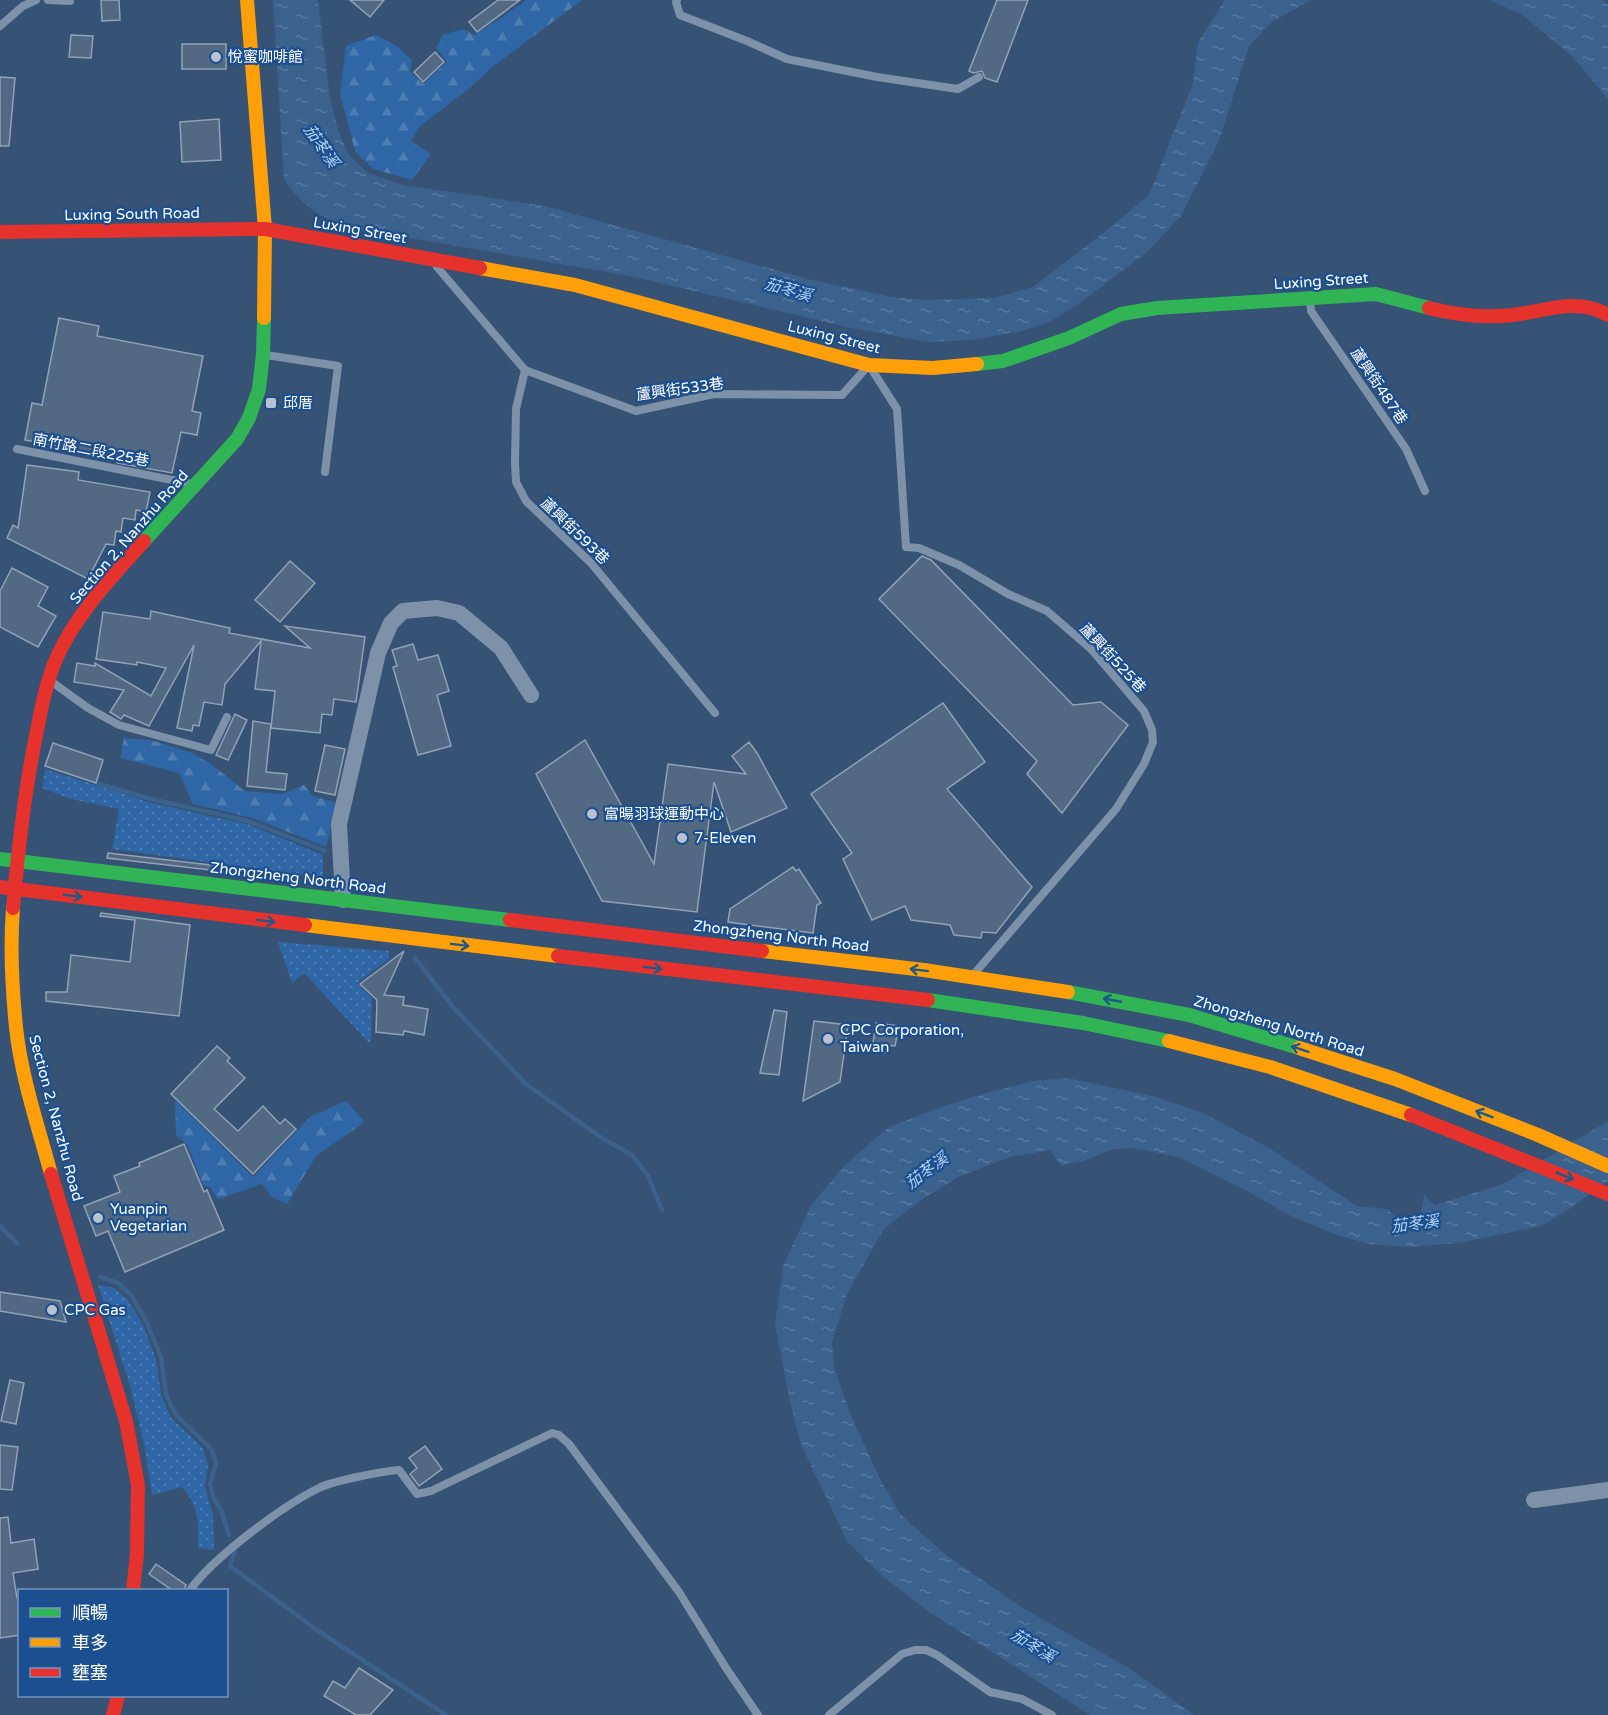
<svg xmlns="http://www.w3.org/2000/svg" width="1608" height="1715" font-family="'Varela Round','Noto Sans TC',sans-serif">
<defs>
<pattern id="grass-dots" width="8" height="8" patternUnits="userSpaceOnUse" patternTransform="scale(1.5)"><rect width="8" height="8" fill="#2f66a5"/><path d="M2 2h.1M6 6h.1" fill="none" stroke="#4e7db2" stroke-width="1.8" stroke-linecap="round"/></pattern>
<pattern id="forest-firs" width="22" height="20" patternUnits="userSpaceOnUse" patternTransform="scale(1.5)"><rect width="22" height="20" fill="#2f66a5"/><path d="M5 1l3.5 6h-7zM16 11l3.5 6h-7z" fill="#4e7db2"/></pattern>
<pattern id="water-ripples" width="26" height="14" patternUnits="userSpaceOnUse" patternTransform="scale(1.5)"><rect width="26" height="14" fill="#3b618d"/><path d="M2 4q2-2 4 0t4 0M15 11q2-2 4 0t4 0" fill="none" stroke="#58799e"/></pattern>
</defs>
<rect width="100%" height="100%" fill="#365274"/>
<g fill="url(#grass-dots)">
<path d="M45 769 152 803 250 825 323 855V878L112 849 119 809 71 799 42 788Z"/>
<path d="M278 942 389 951V959L357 983 372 998 371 1040 369 1043 304 973 292 983Z"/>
<path d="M98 1285 114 1288 128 1300 143 1325 156 1359 161 1394 171 1418 203 1448 208 1465 205 1486 213 1515 214 1550 198 1548C199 1524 199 1507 182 1487L152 1495 144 1444 130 1386Z"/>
</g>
<g fill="url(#forest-firs)">
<path d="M526 0H582L491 68 471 87 420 126 411 141 431 154 412 180 373 169 355 151 340 94 346 46 376 35 397 46 412 60 410 71 423 84 447 62 436 48 443 35 463 29 475 35C492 23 509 13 526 0Z"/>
<path d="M124 738 150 740 192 753 211 764 245 791 282 794 304 785 313 796 337 803 326 847 253 818 193 804 179 773 120 758Z"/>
<path d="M175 1100 253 1177 311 1116 346 1101 365 1122 316 1156 287 1204 271 1196 262 1184 218 1199 210 1187 203 1185 187 1144 176 1136Z"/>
</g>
<g fill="url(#water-ripples)">
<path d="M273 0H318L330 98 338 130 349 155 368 173 403 185 545 206 808 279 892 297 927 300 994 298 1033 287 1103 233 1149 195 1193 83 1198 42 1225 0H1311L1273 21 1249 46 1219 141 1181 216 1147 252 1077 305 1051 321 1022 331 972 340 929 342 851 328 630 276 364 230C323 218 311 216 284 180Z"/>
<path d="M1489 0H1602L1608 5V99L1571 55 1521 14Z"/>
<path d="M1068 1078 1157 1097 1203 1113 1269 1148 1357 1206 1387 1209 1398 1219 1420 1217 1424 1195 1435 1205 1503 1184 1608 1121V1181L1565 1212 1541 1226 1459 1243 1407 1247 1369 1244 1334 1234 1289 1215 1247 1191 1178 1157 1134 1148 1113 1149 1087 1160 1061 1166 1050 1150 1010 1157 960 1176 924 1198 884 1229 847 1294 832 1342 834 1366 849 1411 880 1479 901 1515 945 1554 1021 1607 1129 1668 1194 1715H1090L925 1609 880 1574 847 1541 801 1445 790 1402 775 1324 783 1266 811 1205 845 1165 889 1127 938 1108 979 1095 1033 1081Z"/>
</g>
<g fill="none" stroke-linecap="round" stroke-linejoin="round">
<g stroke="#3b618d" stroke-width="4.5">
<path d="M99 784 151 799 248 821 325 851"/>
<path d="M415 958 453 1007 526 1084 602 1138 632 1155 648 1176 662 1210"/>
<path d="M0 1226 18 1244"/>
<path d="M100 1277 118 1283 132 1296 147 1323 161 1357 166 1394 171 1406 177 1416 212 1450 216 1463 210 1484 214 1499 221 1510 229 1535"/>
<path d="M235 1552 230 1566 317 1630 446 1715"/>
</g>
</g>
<g fill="#526984" stroke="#92a2b6" stroke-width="1.5">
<path d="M101 0H119L120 20 102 21Z"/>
<path d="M350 0H384L370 17Z"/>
<path d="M498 0H520L477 32 469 22Z"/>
<path d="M997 0H1028L997 82 985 78 982 71 973 73 969 71Z"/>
<path d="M71 35 93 36 91 58 69 57Z"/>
<rect x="182" y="44" width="44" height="25"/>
<path d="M435 52 444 62 423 82 414 72Z"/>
<path d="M0 77 15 78 9 146H0Z"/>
<path d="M219 119 221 160 182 162 180 122Z"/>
<path d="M59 318 99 326 97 336 203 356 192 411 201 413 197 435 181 432 172 473 117 463 118 458 25 440 32 403 42 405Z"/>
<path d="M27 465 79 472 78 480 150 492 146 512 136 510 135 520 123 518 121 532 116 531 114 545 106 544 88 579 7 538 13 525 18 528Z"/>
<path d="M922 556 931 560 1073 705 1101 702 1128 725 1062 813 1027 774 1037 761 879 599Z"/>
<path d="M290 561 315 583 280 622 255 600Z"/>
<path d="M12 568 48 587 38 606 56 616 38 647 0 627V591Z"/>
<path d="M151 611 230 628 229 633 310 648 285 626 365 637 356 702 334 699 332 715 322 714 320 733 271 728 275 691 255 689 261 641 225 684 222 705 204 702 199 726 193 725 192 731 177 728 194 645 149 726 124 715 121 719 110 712 124 690 74 682 77 663 95 666V663L151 696 166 668 137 662V665L96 659 103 612 150 619Z"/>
<path d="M413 644 418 660 438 655 449 691 437 695 451 746 418 755 393 667 397 666 392 650Z"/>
<path d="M943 703 985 762 947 789 1032 887 996 933 982 932 981 938 954 935 950 925 911 920 905 906 872 920 843 859 852 853 811 794Z"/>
<path d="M235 714 247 720 228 760 216 755Z"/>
<path d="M253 721 271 724 266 772 287 774 285 790 247 786Z"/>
<path d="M585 740 654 864 668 764 746 774 732 756 749 742 757 753 787 808 731 832 714 782 697 912 602 901 536 774Z"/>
<path d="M53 743 103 760 96 783 45 766Z"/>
<path d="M325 745 345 749 335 795 315 791Z"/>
<path d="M108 853 236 868V873L107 858Z"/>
<path d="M793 867 796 871 799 869 821 903 817 905 813 933 728 922 730 909Z"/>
<path d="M101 913 190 925 179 1016 46 1001V992H67L71 955 130 962 135 920 100 916Z"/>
<path d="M404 951 384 995 404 997 403 1005 428 1009 424 1035 404 1031 403 1035 376 1032 377 1000 360 984Z"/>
<path d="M774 1010 787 1012 779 1075 760 1073Z"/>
<path d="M814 1021 848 1025 840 1082 803 1101Z"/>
<path d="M876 1023 899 1026 895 1046 887 1045 886 1053 872 1050Z"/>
<path d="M217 1046 230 1058 227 1061 245 1078 214 1109 238 1131 263 1106 280 1124 285 1119 296 1129 253 1174 171 1094Z"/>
<path d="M184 1144 204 1192 207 1190 224 1230 125 1272 108 1231 96 1236 84 1206 120 1192 114 1176 140 1166 139 1163Z"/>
<path d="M0 1292 60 1301 66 1322 0 1311Z"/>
<path d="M10 1380 24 1383 16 1424 1 1421Z"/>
<path d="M0 1445 18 1447 12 1490 0 1489Z"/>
<path d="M425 1446 442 1469 419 1486 410 1474 417 1468 409 1458Z"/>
<path d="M8 1517 11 1543 34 1539 38 1569 13 1573 17 1598H20V1635L0 1638V1518Z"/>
<path d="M156 1564 186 1585 184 1590H172L149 1574Z"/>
<path d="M359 1668 393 1690 370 1715H356L324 1696 333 1681 345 1688Z"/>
</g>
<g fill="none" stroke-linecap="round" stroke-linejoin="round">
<g stroke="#7d92a8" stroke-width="8">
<path d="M48 0 70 1"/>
<path d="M677 0 676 2 680 15 747 41 787 59 877 77 958 89 979 77"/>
<path d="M0 26 23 6 36 0"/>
<path d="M437 267 525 370 636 411 714 394 842 395 869 365 897 409 906 547 919 548 959 565 1008 594 1047 611 1091 649 1144 711 1152 730 1153 742 1144 764 1116 809 974 974"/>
<path d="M1310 300 1311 311 1406 449 1425 491"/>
<path d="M266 355 338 366 325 472"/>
<path d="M525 370 516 409 515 463 516 482 526 501 591 563 715 713"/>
<path d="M17 449 192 484"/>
<path d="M52 682 88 708 119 725 211 750 227 717"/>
<path d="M190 1590C213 1558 282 1506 319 1488 332 1481 384 1471 399 1470L417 1494 431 1491 552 1433 559 1435 569 1444 679 1592 726 1668 758 1715"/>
<path d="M829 1715 902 1654 915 1650H926L937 1655 990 1692 1022 1699 1052 1715"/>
</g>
<g stroke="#7d92a8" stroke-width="16">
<path d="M343 900 339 824 378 653 391 623 403 611 437 608 459 613 501 648 531 695"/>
<path d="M1534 1500 1608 1490"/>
</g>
<g stroke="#30b455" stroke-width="14">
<path d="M977 364 1003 361 1069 338 1121 314 1157 308 1376 294 1429 308"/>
<path d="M144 541 237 439 249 418 259 389 263 354 264 318"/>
<path d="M0 859 510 920"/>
<path d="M1068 992 1189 1015 1299 1048"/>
<path d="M928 1000 1083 1023 1169 1041"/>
</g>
<g stroke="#ff9f0a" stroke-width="14">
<path d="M247 0 265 229 264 318"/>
<path d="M480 268 575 285 869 365 933 368 977 364"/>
<path d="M13 908C10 947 12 988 16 1027 21 1076 38 1126 51 1174"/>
<path d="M305 925 558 956"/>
<path d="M762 951 924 970 1068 992"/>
<path d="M1169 1041 1270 1067 1411 1115"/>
<path d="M1299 1048 1395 1079 1538 1135 1608 1166"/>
</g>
<g stroke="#e5322d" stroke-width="14">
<path d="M0 232 265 229 480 268"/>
<path d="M1429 308C1456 315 1485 318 1513 315 1545 311 1578 297 1608 315"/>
<path d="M0 887 305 925"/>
<path d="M13 908C18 851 24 793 36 736 41 710 46 682 57 657 76 614 113 576 144 541"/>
<path d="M510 920 762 951"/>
<path d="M558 956 928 1000"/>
<path d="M1411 1115 1608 1194"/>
<path d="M51 1174 126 1421 138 1485 137 1554 133 1590"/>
<path d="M113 1715 118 1696"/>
</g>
</g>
<defs><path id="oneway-shaft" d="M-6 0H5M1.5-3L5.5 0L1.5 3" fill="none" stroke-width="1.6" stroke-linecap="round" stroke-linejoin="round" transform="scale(1.5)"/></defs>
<g stroke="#1d5989">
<use href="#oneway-shaft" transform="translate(73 896) rotate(7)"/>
<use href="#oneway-shaft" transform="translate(266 921) rotate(7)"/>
<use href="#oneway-shaft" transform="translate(460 945) rotate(7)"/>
<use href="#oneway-shaft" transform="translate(653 968) rotate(7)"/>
<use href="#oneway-shaft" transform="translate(919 970) rotate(-173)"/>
<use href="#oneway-shaft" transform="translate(1112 1000) rotate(-169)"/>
<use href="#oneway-shaft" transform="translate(1300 1049) rotate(-162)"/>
<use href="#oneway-shaft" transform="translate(1484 1114) rotate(-159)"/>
<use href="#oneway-shaft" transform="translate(1565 1176) rotate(22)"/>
</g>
<g fill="#b9c2ce" stroke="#1b4f8f" stroke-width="2">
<circle cx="216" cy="57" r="6"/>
<rect x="265" y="397" width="12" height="12" rx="3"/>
<circle cx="592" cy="814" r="6"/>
<circle cx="682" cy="838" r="6"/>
<circle cx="828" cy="1039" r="6"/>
<circle cx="98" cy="1218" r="6"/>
<circle cx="52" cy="1310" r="6"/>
</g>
<g text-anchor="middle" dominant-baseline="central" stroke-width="4.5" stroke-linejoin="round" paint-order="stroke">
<g font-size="15" fill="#fff" stroke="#1b4f8f" text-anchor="start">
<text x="228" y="57">悅蜜咖啡館</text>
<text x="283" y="403">邱厝</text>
<text x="604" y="814">富暘羽球運動中心</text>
<text x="694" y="838">7-Eleven</text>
<text x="840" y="1030">CPC Corporation,<tspan x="840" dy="17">Taiwan</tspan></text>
<text x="110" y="1209">Yuanpin<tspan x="110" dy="17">Vegetarian</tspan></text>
<text x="64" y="1310">CPC Gas</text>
</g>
<g font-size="15" fill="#fff" stroke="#1b4f8f">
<text transform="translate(132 214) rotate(-1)">Luxing South Road</text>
<text transform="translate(360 230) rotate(10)">Luxing Street</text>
<text transform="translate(1321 281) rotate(-4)">Luxing Street</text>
<text transform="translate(834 337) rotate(14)">Luxing Street</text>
<text transform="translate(1379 386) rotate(56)">蘆興街487巷</text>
<text transform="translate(680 389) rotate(-8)">蘆興街533巷</text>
<text transform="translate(91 450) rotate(11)">南竹路二段225巷</text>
<text transform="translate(575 531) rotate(44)">蘆興街593巷</text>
<text transform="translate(129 537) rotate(-49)">Section 2, Nanzhu Road</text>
<text transform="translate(1113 658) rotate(47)">蘆興街525巷</text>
<text transform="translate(298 878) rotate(7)">Zhongzheng North Road</text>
<text transform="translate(781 936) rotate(7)">Zhongzheng North Road</text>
<text transform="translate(1279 1026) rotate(17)">Zhongzheng North Road</text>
<text transform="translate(56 1118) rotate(75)">Section 2, Nanzhu Road</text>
</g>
<g font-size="16" font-style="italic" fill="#b5d3f5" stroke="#1b4f8f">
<text transform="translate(321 146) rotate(55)">茄苳溪</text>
<text transform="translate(788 290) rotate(16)">茄苳溪</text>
<text transform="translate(927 1171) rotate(-37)">茄苳溪</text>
<text transform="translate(1415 1224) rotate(-7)">茄苳溪</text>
<text transform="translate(1033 1646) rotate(32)">茄苳溪</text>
</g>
</g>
<rect x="18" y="1589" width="210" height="108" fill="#1b4f8f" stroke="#7695bc" stroke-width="1.5"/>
<rect x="30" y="1608" width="30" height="9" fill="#30b455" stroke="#7695bc" stroke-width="1.5"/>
<text x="72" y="1619" font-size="18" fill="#ffffff">順暢</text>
<rect x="30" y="1638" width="30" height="9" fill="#ff9f0a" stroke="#7695bc" stroke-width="1.5"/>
<text x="72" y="1649" font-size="18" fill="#ffffff">車多</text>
<rect x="30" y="1668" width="30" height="9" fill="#e5322d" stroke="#7695bc" stroke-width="1.5"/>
<text x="72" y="1679" font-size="18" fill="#ffffff">壅塞</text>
</svg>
